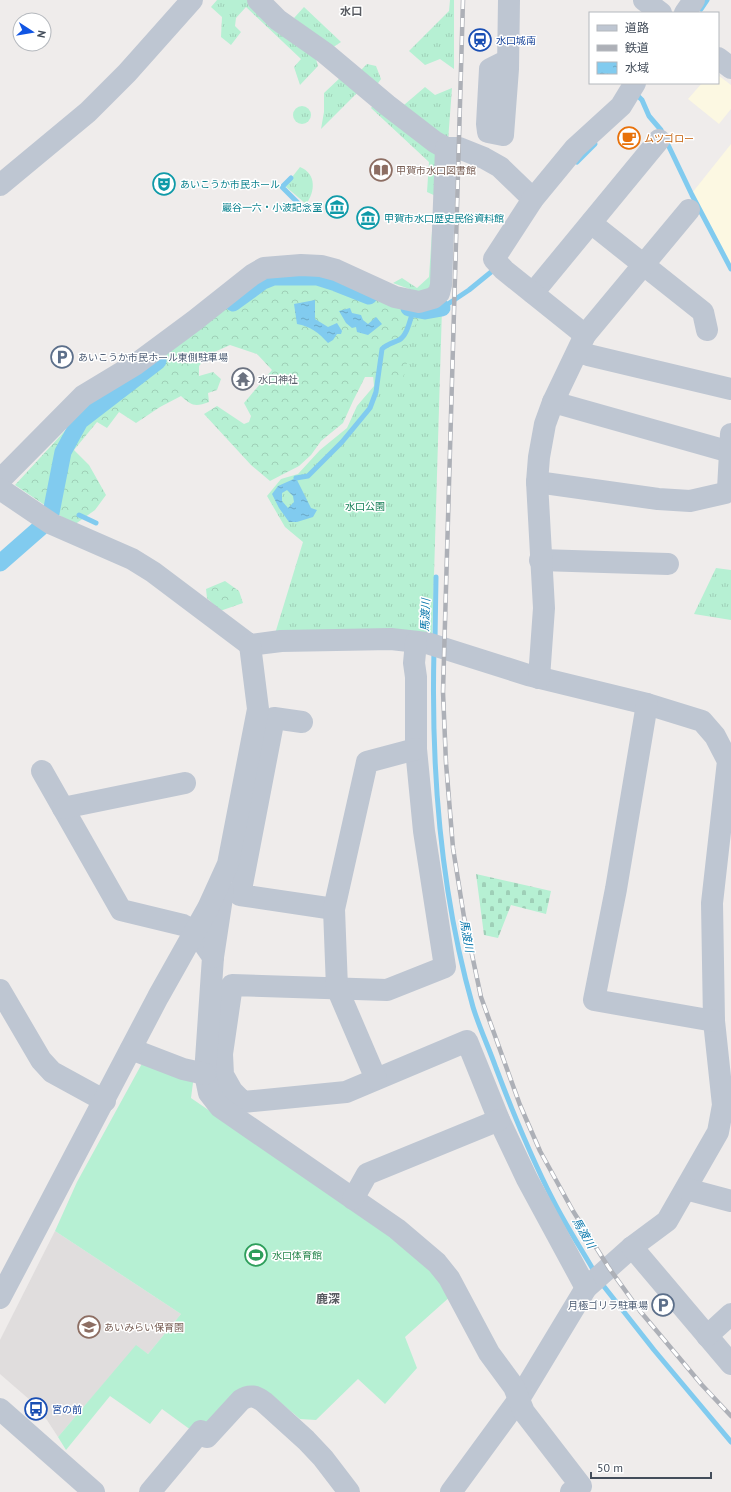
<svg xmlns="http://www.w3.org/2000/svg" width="731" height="1492" font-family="'PT Sans','Noto Sans JP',sans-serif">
<defs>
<pattern id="grass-tufts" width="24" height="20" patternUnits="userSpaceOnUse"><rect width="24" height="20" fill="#b6f0d3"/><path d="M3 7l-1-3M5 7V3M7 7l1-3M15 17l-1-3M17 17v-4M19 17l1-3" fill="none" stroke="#9ecfb7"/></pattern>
<pattern id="forest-crowns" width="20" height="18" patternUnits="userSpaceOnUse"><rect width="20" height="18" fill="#b6f0d3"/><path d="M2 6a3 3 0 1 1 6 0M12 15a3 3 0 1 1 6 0" fill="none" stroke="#9ecfb7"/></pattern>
<pattern id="cemetery-stones" width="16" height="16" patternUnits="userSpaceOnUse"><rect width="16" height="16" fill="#b6f0d3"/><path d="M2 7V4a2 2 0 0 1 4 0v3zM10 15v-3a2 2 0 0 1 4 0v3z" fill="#9ecfb7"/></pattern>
<pattern id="water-ripples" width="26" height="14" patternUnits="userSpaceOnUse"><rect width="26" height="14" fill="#81cbef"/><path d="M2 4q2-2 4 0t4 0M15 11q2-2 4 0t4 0" fill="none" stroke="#6ba7c5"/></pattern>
</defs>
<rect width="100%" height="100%" fill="#efeceb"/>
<g fill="#fcf8e2">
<path d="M718 75 731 85V109L719 124 688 99 702 83H718Z"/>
<path d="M731 144V266L692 193Z"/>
</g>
<path fill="#e0dddd" d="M55 1231 181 1314 148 1354 136 1346 58 1437 47 1420 39 1411 43 1406 33 1397 30 1400 0 1374V1340Z"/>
<g fill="url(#grass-tufts)">
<path d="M217 0H247L316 59 318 66 300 85 294 67 301 59 246 7 236 18 235 26 241 32 231 45 221 37 222 17 211 7Z"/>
<path d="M450 0H454V69L440 59 425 65 409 51 449 11Z"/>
<path d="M304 7 341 42 332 48 294 18Z"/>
<path d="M367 64 376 66 381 79 376 86 361 70Z"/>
<path d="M342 76 360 90 321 129 324 112V93Z"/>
<path d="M425 87 435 95 452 88 448 141 404 105Z"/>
<path d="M374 104 440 155 438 197 427 192 429 162 371 108Z"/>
<circle cx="302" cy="115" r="9"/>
<path d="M300 167C317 174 315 192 306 204L285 186Z"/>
<path d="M433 216 435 286 423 294 393 283 402 278 417 288 429 277Z"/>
<path d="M442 308 432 642 274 637 303 542 285 527 267 496 281 479 298 474 320 450 347 428 357 406 374 386 371 352 423 309Z"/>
<path d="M716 568 731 570V620L694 614Z"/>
</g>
<g fill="url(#forest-crowns)">
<path d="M270 273 323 275 415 305 426 313 425 319 404 331V336L410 339 406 356 407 366 399 388 382 377H365L353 401 343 423 321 441 311 455 299 466 270 481 251 465 204 414 217 406 244 424 249 422 251 416 244 403 272 370 257 354 230 345 208 355 199 366V376L213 372 221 379 217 390 208 393 209 402C195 407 192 406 181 396L160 407 136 423 119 412 107 428 97 422 74 450 89 465 106 495 95 510 74 525 15 485 73 422 139 370Z"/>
<path d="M225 581 239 591 243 603 220 611 207 598 206 589Z"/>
</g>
<path fill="url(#cemetery-stones)" d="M476 874 551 891 546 914 511 905 498 938 484 935Z"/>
<path fill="#b6f0d3" d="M145 1058 194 1075 191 1098 290 1166 406 1240 452 1295 405 1337 417 1368 385 1404 358 1379 316 1420 300 1419 269 1393 195 1433 162 1409 150 1424 110 1396 66 1450 58 1437 136 1345 148 1354 181 1314 55 1231 77 1182Z"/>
<g fill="url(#water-ripples)" fill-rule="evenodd">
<path d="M315 300V319L328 327 337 323 342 331 341 334H337L333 340 328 343C319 333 310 326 297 324L294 304Z"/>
<path d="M350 308 352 313 361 315 363 320 368 324 376 317 382 324 368 335 357 332 356 327 352 328 346 323 339 311Z"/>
<path d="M296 478 311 508 317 510 313 517 297 522H289L279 508 272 494 278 486ZM287 490 293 496 294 502 288 508 282 501V493Z"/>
</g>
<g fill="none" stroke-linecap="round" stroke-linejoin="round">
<g stroke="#81cbef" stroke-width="5">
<path d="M701 9 707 0"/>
<path d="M638 96 642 100 649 116 661 130 692 195 731 269"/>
<path d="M577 162 595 144"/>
<path d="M291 178 282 187 302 207"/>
<path d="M442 308 469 290 496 268"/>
<path d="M296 478 308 476 342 442 370 408 376 392 382 349C387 344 393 343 399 340 408 335 410 318 414 309"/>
<path d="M54 498 58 500"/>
<path d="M79 515 96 523"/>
<path d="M435 640 436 577"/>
<path d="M434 650C431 770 440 891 473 1007 479 1027 489 1048 496 1068 513 1113 531 1157 553 1200 565 1224 580 1247 594 1271"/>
<path d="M602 1284 654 1350 731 1442"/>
</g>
<g stroke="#81cbef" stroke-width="17">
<path d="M233 303 263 281 273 277H317L336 283 369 296"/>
<path d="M409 308 425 311 442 308"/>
<path d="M0 563 40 528 51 513 63 452 80 421 158 361"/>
</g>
<g stroke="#bec6d2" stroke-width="22">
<path d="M258 0 278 20 325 53 387 105 435 142 446 148H459L484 158 500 167 533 199"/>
<path d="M644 0 661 13"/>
<path d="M685 13 694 0"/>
<path d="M718 58 731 68"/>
<path d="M508 60 490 69 487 124 488 132 503 135 508 69 509 0"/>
<path d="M0 185 88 112 127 73 192 0"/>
<path d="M591 223 703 312 707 330"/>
<path d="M533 293 659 140"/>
<path d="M585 335 504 270 494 259 533 199 575 148 621 106 635 83"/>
<path d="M579 351 588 355 731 389"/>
<path d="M553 402 730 452"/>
<path d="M0 480 83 396 136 364 194 321 252 275 264 268 301 265 321 266 336 270 395 297 419 302 433 298 439 293 441 285 446 148"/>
<path d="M537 482 658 499 690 501 725 493 728 489 731 434"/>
<path d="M0 489 52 524 132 559 153 572 250 645 281 641 391 639 427 643 528 675 647 704 702 721 715 736 728 761 712 903 714 1021 723 1105 718 1132 667 1221 632 1247 586 1288 519 1399 451 1492"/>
<path d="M540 560 668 564"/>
<path d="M416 642 414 663 416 677V749L424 831 445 967 387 990 232 985 222 1054 223 1075 232 1091 243 1102 346 1092 467 1041 499 1120 527 1179 586 1288"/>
<path d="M539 678 544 608 537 482 539 457 545 424 553 402 585 335 689 210"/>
<path d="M647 704 616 889 594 1000 714 1021"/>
<path d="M302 722 274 718 240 895 334 909"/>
<path d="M42 771 121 910 183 925 195 931 213 957 205 1074 209 1093 220 1107 397 1229 437 1263 449 1278 489 1353 514 1387 524 1412 581 1486 571 1492"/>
<path d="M63 808 185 783"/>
<path d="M213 957 223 891"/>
<path d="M0 990 41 1060 52 1072 105 1101"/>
<path d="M131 1049 183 1069 205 1074"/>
<path d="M376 1079 337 988 334 909 367 762 416 749"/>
<path d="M686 1189 731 1201"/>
<path d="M353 1199 367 1174 499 1120"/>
<path d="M632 1247 731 1364"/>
<path d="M0 1298 158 997 208 908 228 864 258 709 250 645"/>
<path d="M707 1336 731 1314"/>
<path d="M0 1409 94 1492"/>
<path d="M150 1492 201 1431 207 1437 241 1400C250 1394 256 1396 264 1402L306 1440 323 1458 349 1492"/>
</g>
<g stroke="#adb0b7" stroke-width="4.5">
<path id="rail" d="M463 0 443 692 446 763 453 848 464 917 481 997 520 1105 540 1151 573 1211 609 1268 640 1311 702 1385 731 1416"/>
</g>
<use href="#rail" stroke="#fff" stroke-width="3" stroke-dasharray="9" stroke-linecap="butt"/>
</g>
<defs>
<g id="station-ring" transform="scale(1.15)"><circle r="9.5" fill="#fff" stroke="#1a4fb4" stroke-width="1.5"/><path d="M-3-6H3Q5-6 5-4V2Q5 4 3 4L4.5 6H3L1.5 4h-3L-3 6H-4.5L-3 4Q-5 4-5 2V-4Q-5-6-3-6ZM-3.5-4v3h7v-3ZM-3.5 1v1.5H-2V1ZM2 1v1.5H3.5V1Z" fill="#1a4fb4"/></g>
<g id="cafe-ring" transform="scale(1.15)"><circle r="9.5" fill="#fff" stroke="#e8710a" stroke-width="1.5"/><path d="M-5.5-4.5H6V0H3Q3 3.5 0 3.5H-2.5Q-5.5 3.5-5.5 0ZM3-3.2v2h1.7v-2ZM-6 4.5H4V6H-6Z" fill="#e8710a"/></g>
<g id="library-ring" transform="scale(1.15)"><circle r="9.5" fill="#fff" stroke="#8d6e63" stroke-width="1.5"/><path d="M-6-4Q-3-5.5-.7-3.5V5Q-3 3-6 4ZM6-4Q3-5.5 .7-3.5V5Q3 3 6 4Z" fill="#8d6e63"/></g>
<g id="theatre-ring" transform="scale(1.15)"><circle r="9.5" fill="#fff" stroke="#0f9aa8" stroke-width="1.5"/><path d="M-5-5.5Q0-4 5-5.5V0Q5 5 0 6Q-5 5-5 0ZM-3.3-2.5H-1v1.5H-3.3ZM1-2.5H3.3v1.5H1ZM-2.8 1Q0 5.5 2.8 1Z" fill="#0f9aa8"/></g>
<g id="museum-ring" transform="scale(1.15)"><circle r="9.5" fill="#fff" stroke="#0f9aa8" stroke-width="1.5"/><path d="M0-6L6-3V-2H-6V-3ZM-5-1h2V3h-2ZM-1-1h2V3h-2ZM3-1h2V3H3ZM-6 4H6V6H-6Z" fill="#0f9aa8"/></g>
<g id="parking-ring" transform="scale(1.15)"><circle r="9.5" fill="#fff" stroke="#5c6f8a" stroke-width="1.5"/><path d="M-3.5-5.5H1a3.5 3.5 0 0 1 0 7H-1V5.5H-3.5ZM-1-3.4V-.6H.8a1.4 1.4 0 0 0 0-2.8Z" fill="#5c6f8a"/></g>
<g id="temple-ring" transform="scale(1.15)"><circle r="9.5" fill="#fff" stroke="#6b7280" stroke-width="1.5"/><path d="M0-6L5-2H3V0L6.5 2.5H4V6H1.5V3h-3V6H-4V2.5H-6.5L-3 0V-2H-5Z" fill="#6b7280"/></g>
<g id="stadium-ring" transform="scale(1.15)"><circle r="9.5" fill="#fff" stroke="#2e9e5b" stroke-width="1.5"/><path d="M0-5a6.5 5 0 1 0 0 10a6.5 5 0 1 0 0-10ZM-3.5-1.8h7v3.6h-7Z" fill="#2e9e5b"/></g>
<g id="school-ring" transform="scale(1.15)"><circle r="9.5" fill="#fff" stroke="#8d6e63" stroke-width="1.5"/><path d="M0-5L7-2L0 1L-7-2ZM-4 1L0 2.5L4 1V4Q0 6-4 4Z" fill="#8d6e63"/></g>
<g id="bus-ring" transform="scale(1.15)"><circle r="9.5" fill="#fff" stroke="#1a4fb4" stroke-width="1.5"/><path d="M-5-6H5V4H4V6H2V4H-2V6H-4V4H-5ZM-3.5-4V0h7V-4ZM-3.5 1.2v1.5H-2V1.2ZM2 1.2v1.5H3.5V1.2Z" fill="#1a4fb4"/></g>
</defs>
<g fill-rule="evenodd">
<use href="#station-ring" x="480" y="40"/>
<use href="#cafe-ring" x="629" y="138"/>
<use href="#library-ring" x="381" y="170"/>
<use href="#theatre-ring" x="164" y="184"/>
<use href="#museum-ring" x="337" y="207"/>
<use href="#museum-ring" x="368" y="218"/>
<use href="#parking-ring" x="62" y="357"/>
<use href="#temple-ring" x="243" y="379"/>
<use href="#stadium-ring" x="256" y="1255"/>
<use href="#parking-ring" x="663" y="1305"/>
<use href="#school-ring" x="89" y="1327"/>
<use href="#bus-ring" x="36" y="1409"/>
</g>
<g text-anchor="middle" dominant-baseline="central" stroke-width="3" stroke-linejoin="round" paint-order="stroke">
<g font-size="10" fill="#164399" stroke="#fff" text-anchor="start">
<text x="496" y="40">水口城南</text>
<text x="52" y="1409">宮の前</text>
</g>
<g font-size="10" fill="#c56008" stroke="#fff" text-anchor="start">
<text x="644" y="138">ムツゴロー</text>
</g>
<g font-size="10" fill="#785e54" stroke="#fff" text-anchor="start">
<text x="396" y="170">甲賀市水口図書館</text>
<text x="104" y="1327">あいみらい保育園</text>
</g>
<g font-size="10" fill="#0d838f" stroke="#fff" text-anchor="start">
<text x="180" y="184">あいこうか市民ホール</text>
<text x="322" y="207" text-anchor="end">巖谷一六・小波記念室</text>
<text x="384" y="218">甲賀市水口歴史民俗資料館</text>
</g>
<g font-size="10" fill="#4e5e75" stroke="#fff" text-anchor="start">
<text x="78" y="357">あいこうか市民ホール東側駐車場</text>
<text x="648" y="1305" text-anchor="end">月極ゴリラ駐車場</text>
</g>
<g font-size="10" fill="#5b616d" stroke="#fff" text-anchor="start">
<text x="258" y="379">水口神社</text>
</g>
<g font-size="10" fill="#127d54" stroke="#fff">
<text x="365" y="506">水口公園</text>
</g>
<g font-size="10" fill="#27864d" stroke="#fff" text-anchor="start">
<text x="272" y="1255">水口体育館</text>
</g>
<g font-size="11" font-weight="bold" fill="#585b61" stroke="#fff">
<text x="351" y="11">水口</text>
</g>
<g font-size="11" font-style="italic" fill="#0675aa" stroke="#fff">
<text transform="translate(425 615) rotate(-88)">馬渡川</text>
<text transform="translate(467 936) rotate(80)">馬渡川</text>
<text transform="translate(584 1233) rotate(60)">馬渡川</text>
</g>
<g font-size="12" font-weight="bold" fill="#585b61" stroke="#fff">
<text x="328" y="1298">鹿深</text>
</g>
</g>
<rect x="589" y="12" width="130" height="72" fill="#ffffff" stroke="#b4b8bd"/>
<rect x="597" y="25" width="20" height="6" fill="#bec6d2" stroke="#b4b8bd"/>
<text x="625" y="32" font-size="12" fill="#434d5a">道路</text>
<rect x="597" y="45" width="20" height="6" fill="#adb0b7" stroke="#b4b8bd"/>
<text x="625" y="52" font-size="12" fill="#434d5a">鉄道</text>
<rect x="597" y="62" width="20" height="12" fill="url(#water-ripples)" stroke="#b4b8bd"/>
<text x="625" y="72" font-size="12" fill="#434d5a">水域</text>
<g transform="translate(32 32) rotate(102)"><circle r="19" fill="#ffffff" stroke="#b4b8bd"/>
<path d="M0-3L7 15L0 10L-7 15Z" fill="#1155e3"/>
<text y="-6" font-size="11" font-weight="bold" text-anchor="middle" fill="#434d5a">N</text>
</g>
<path d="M591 1472v6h120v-6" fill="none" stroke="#434d5a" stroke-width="2"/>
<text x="597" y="1472" font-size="12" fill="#434d5a" stroke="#ffffff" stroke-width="3" paint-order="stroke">50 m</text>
</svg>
